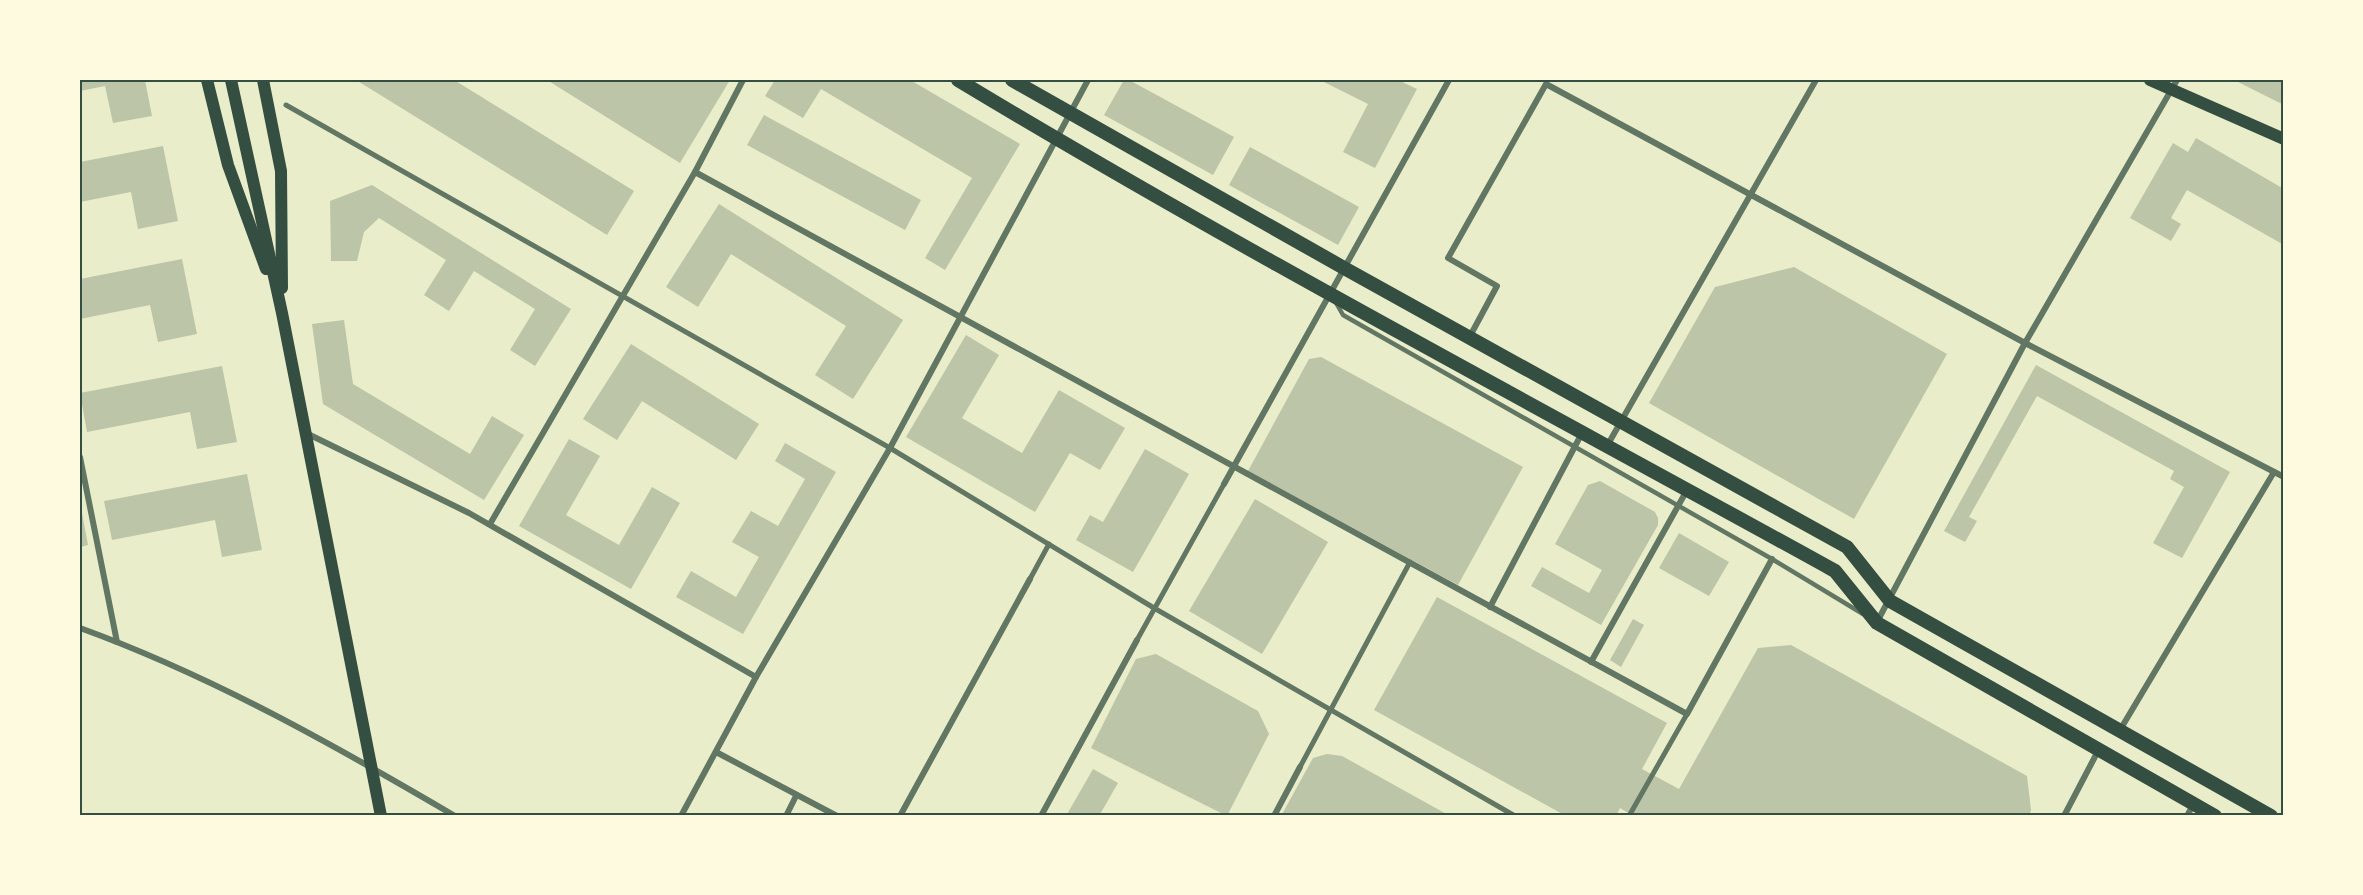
<svg xmlns="http://www.w3.org/2000/svg" width="2363" height="895" font-family="'PT Sans Narrow',sans-serif">
<rect width="100%" height="100%" fill="#e9edc9"/>
<g fill="#bcc5a7">
<path d="M80 80H145L152 116 113 123 105 86 80 91Z"/>
<path d="M356 80H454L634 191 607 235Z"/>
<path d="M547 80H730L680 163Z"/>
<path d="M775 80H910L1020 144 945 270 925 258 972 178 821 89 803 118 765 96Z"/>
<path d="M1124 80H1129L1234 137 1213 175 1104 115Z"/>
<path d="M1320 80H1398L1417 89 1375 168 1343 152 1368 104Z"/>
<path d="M2234 80H2284V105Z"/>
<path d="M764 115 921 200 905 230 747 145Z"/>
<path d="M2196 138 2284 189V245L2187 190 2171 218 2181 224 2171 241 2130 218 2173 143 2188 152Z"/>
<path d="M163 146 178 221 138 229 131 192 80 202V162Z"/>
<path d="M1250 147 1359 207 1338 245 1229 185Z"/>
<path d="M372 185 571 309 535 366 510 350 535 309 474 271 449 311 424 295 446 260 379 218 364 232 357 261H331L330 201Z"/>
<path d="M719 204 903 320 853 399 815 375 846 326 731 254 698 307 666 287Z"/>
<path d="M182 259 197 334 158 342 150 305 80 319V279Z"/>
<path d="M1794 267 1947 354 1854 519 1649 403 1715 287Z"/>
<path d="M344 320 353 384 470 454 492 416 524 435 484 500 323 404 312 324Z"/>
<path d="M966 335 999 355 962 418 1022 453 1059 390 1125 428 1100 470 1070 453 1035 512 906 437Z"/>
<path d="M631 344 759 424 736 460 642 401 617 440 583 419Z"/>
<path d="M1321 357 1523 467 1458 585 1248 471 1309 359Z"/>
<path d="M2036 365 2230 472 2182 558 2153 543 2184 487 2170 479 2174 471 2037 396 1969 517 1977 521 1965 542 1944 531Z"/>
<path d="M222 366 237 442 197 449 190 412 87 432 80 393Z"/>
<path d="M569 439 600 456 566 515 619 545 652 487 680 503 631 589 519 526Z"/>
<path d="M785 443 836 472 743 634 676 597 691 571 736 597 759 557 732 542 751 511 778 526 805 479 775 461Z"/>
<path d="M1145 449 1189 474 1133 572 1076 540 1090 515 1103 522Z"/>
<path d="M247 474 262 550 222 557 215 520 112 540 104 501Z"/>
<path d="M1600 481 1655 512 1658 518V525L1601 625 1531 586 1542 567 1589 593 1602 570 1555 544 1588 485Z"/>
<path d="M1255 499 1328 542 1262 654 1189 611Z"/>
<path d="M80 502 88 545 80 547Z"/>
<path d="M1679 533 1729 562 1709 596 1659 568Z"/>
<path d="M1437 597 1667 723 1642 769 1679 789 1758 648 1791 645 2027 776 2031 810 2029 816H1633L1620 808 1616 816H1566L1374 710Z"/>
<path d="M1633 619 1644 625 1621 667 1610 660Z"/>
<path d="M1156 654 1258 711 1269 734 1227 816 1091 748 1136 659Z"/>
<path d="M1327 754 1342 756 1450 816H1281L1313 758Z"/>
<path d="M1093 769 1118 783 1099 816H1066Z"/>
</g>
<g fill="none" stroke-linecap="round" stroke-linejoin="round">
<path stroke="#617663" stroke-width="4.5" d="M1335 301 1343 315 1772 559 1863 614"/>
<g stroke="#617663" stroke-width="5">
<path d="M286 105 890 448 1154 608 1515 816"/>
<path d="M1030 579 1049 544"/>
<path d="M1137 640 1224 484"/>
<path d="M1300 767 1410 562"/>
<path d="M1629 816 1687 714"/>
</g>
<g stroke="#617663" stroke-width="6">
<path d="M695 172 1687 714 1772 559"/>
<path d="M1469 338 1497 286 1448 258 1546 84 2025 343 2284 477"/>
<path d="M306 433 469 513 756 677"/>
<path d="M1607 446 1816 80"/>
<path d="M80 457 117 642"/>
<path d="M1224 484 1449 80"/>
<path d="M490 524 695 172 743 80"/>
<path d="M1490 607 1582 433"/>
<path d="M1877 622 2025 343 2177 80"/>
<path d="M80 628C212 676 334 745 455 816"/>
<path d="M1591 662 1687 490"/>
<path d="M2120 730 2274 472"/>
<path d="M716 752 837 816"/>
<path d="M681 816 756 677 890 448 1088 80"/>
<path d="M786 816 796 796"/>
<path d="M900 816 1030 579"/>
<path d="M1041 816 1137 640"/>
<path d="M1274 816 1300 767"/>
<path d="M2064 816 2099 749"/>
<path d="M2187 816 2194 803"/>
</g>
<g stroke="#344e41" stroke-width="12">
<path d="M207 80 228 165 266 269"/>
<path d="M231 80 282 313 381 816"/>
<path d="M263 80 281 171 282 288"/>
<path d="M2150 80 2284 139"/>
</g>
<g stroke="#344e41" stroke-width="14">
<path d="M958 80C1245 253 1542 409 1835 571L1877 623 2215 816"/>
<path d="M1012 80 1344 268 1847 547 1890 601 2271 816"/>
</g>
</g>
<rect width="2363" height="895" fill="none" stroke="#fefae0" stroke-width="162"/>
<rect x="81" y="81" width="2201" height="733" fill="none" stroke="#344e41" stroke-width="2"/>
</svg>
